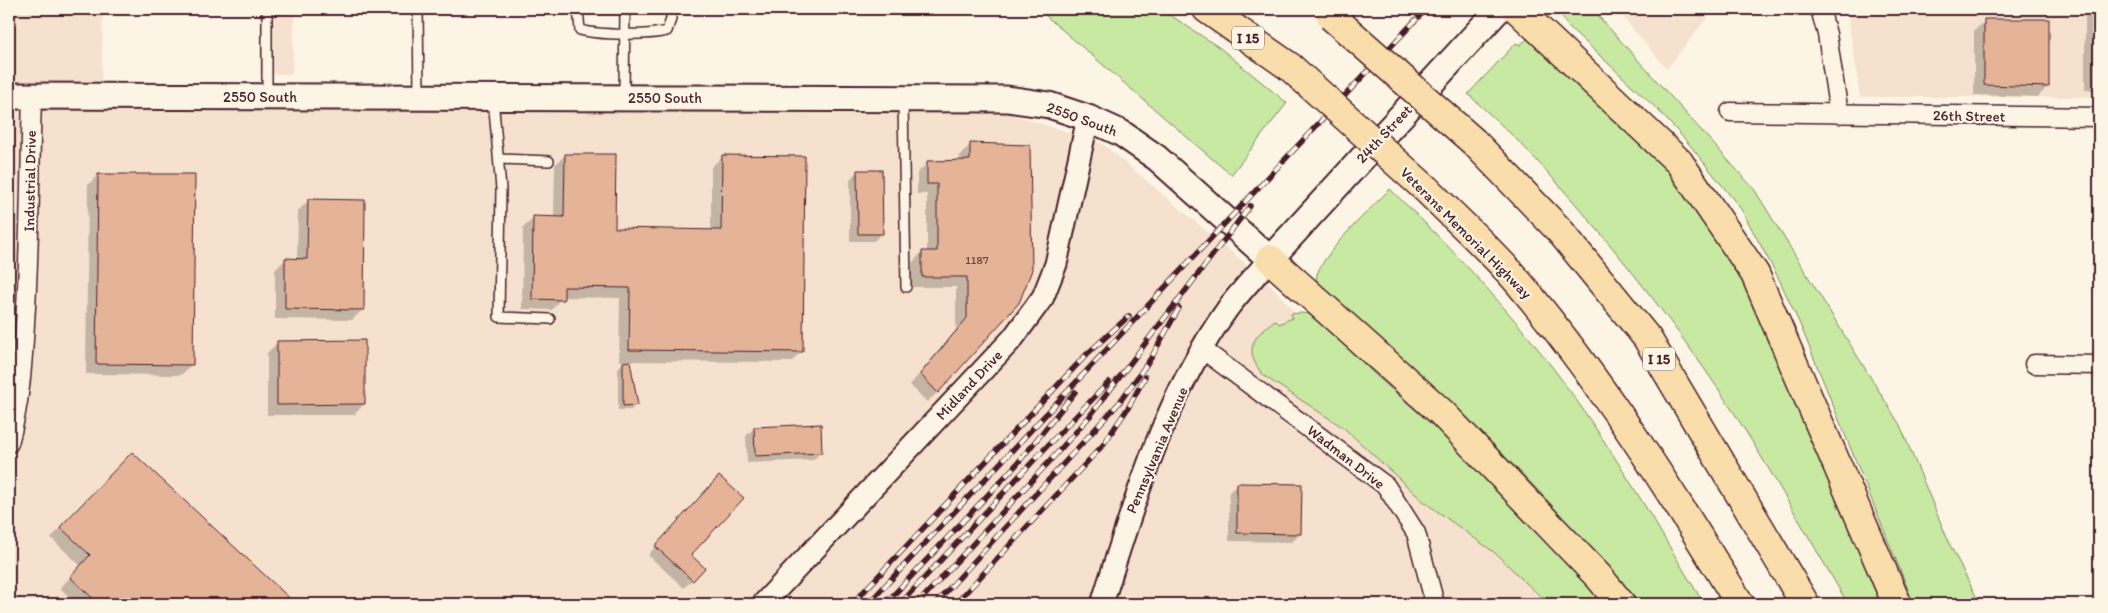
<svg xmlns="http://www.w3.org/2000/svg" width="2108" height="613" font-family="Itim,sans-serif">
<rect width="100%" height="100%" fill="#fcf5e5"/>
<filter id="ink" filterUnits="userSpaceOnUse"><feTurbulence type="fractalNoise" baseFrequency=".02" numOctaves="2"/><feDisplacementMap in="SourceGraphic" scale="10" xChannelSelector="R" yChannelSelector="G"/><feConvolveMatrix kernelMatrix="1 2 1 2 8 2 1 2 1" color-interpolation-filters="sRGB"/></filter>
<g filter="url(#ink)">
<g fill="#f5e1ce">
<path d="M9 9H103L101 105 1009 113 1103 144 1272 286 1544 604H9Z"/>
<path d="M260 9H295L292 74H260Z"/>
<path d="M1616 9H1714L1667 69Z"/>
<path d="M1847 9H2099V97H1860Z"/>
</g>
<g fill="#c7e9a2" stroke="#888466">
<path d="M1038 9H1161L1220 48 1287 103 1231 175Z"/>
<path d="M1567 9H1592L1754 189 1900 425 1950 545 1980 604H1914L1802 329 1779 279 1741 209 1689 144 1658 110 1567 25 1562 17 1567 13Z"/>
<path d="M1533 39 1682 183 1749 290 1886 604H1848C1805 532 1764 457 1717 387 1661 305 1598 227 1531 154 1511 133 1488 113 1468 94L1516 43 1520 45 1526 40Z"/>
<path d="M1390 189C1449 245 1504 304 1553 368 1609 442 1656 525 1704 604H1633C1606 569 1578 534 1548 501 1477 424 1396 356 1318 285 1317 281 1316 278 1317 274 1326 250 1371 208 1390 189Z"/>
<path d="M1300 313 1311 314 1323 320 1372 372 1454 444 1606 604H1548L1495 553 1423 501 1344 428 1264 376C1243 351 1251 338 1275 320L1279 324 1292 318 1291 314Z"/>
</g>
<g fill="#0003">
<rect x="2085" y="9" width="14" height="81"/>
<path d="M1985 21 2048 86 2038 97 1974 95V31Z"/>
<path d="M971 144 1031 269 938 392 927 402 910 385 956 330V287H912V263L922 252H927V194H917V173L928 163 960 161V155Z"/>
<path d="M565 155 614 229 711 231V167L722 157 801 352 791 362 619 361 620 298 562 297 552 310 522 309 523 228 534 218H554L555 165Z"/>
<path d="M858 171 882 233 874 241H850V179Z"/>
<path d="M98 175 192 364 181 375 86 374 88 185Z"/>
<path d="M308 201 362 310 352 320 275 319V270L286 259 297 260 298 211Z"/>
<path d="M278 342 364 404 354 415H267V353Z"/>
<path d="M623 363 636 405 631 410H618V368Z"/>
<path d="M754 428 821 452 813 460 747 463 746 436Z"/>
<path d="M132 453 294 604H77L60 588 81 566 51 538Z"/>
<path d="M1238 484 1300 534 1292 542 1229 541V492Z"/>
<path d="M711 485 689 555 692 580 684 588 648 555Z"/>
</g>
<g fill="#e5b397" stroke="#4a1f2b">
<path d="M1984 19H2049V87L1984 85Z"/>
<path d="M970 143 1030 145 1032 270 1019 303 938 393 920 374 967 318V277H922V251H937V184H927V161L970 160Z"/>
<path d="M565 154H616L615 228 721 230 722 155 805 156 803 352 629 350 630 288 564 287V300L532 299 533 216 564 217Z"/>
<path d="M857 170H882L883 234H858Z"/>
<path d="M98 174H195L193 365 96 364Z"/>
<path d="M308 199 365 200 364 310 285 309V258L307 259Z"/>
<path d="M365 340V404L277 405V341Z"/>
<path d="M630 361 638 405 623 406V362Z"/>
<path d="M821 424 822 453 755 456 754 427Z"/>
<path d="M132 452 296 604H99L70 577 90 555 60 527Z"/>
<path d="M719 476 744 498 691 555 705 568 693 581 655 546Z"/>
<path d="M1237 483 1302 484 1301 534 1237 533Z"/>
</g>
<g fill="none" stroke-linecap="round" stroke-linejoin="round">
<g stroke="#4a1f2b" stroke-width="12">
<g id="service">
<path d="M418 9 419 95"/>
<path d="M578 9 580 30C598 35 649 36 667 31L671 19V9"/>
<path d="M267 95V9"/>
<path d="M624 95 625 9"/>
<path d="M493 98 501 189 499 317 550 319"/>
<path d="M903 99 906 287"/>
<path d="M499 159 549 161"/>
</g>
</g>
<g stroke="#4a1f2b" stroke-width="21">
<g id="minor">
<path d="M1820 9 1827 34 1839 114"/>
<path d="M1730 112 2099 117"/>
<path d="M1202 349 1386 486 1416 533 1435 604"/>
<path d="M2034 364 2099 365"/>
<path d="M9 443C22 398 23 353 26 307 30 237 30 167 32 96"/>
</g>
</g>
<g stroke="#4a1f2b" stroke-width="25">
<g id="tertiary">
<path d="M763 604 1013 338 1043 297 1056 264 1088 118"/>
<path d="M1102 604C1134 502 1165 396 1228 308 1241 291 1256 275 1270 259"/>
</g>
</g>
<g stroke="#4a1f2b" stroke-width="29">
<path id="secondary" d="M9 96 1007 99 1049 105 1088 118 1121 133 1157 158 1270 259 1499 9"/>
</g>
<g stroke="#4a1f2b" stroke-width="31">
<g id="motorway">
<path d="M1207 9 1290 67"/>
<path d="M1517 9 1679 162 1755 274 1897 604"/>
<path d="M1474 142 1560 231 1647 338 1805 604"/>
<path d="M1426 189C1456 219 1492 251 1519 283 1601 380 1674 496 1740 604"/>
<path d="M1270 259 1442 413 1599 577 1621 604"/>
</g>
</g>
<use href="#service" stroke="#fcf5e5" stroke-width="9"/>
<use href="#minor" stroke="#fcf5e5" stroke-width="18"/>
<use href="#tertiary" stroke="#fcf5e5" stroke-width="21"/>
<use href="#secondary" stroke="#fcf5e5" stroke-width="25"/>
<use href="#motorway" stroke="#f9ddab" stroke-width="28"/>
<g stroke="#4a1f2b" stroke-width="5.5">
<g id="rail">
<path d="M852 604 1087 354 1129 316"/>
<path d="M868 604 1426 9"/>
<path d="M885 604 1017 464 1075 392"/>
<path d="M900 604 1050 443 1109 382"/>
<path d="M917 604 1049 462 1090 416 1250 206"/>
<path d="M935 604 1119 403 1151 358 1179 308"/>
<path d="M955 604 1103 445 1128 408 1145 377"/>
</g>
</g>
<use href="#rail" stroke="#fcf5e5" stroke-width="4" stroke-dasharray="11" stroke-linecap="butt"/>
<g stroke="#4a1f2b" stroke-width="31" stroke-linecap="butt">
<g id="motorway-bridge">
<path d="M1331 16 1474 142"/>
<path d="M1290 67 1426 189"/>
</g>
</g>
<use href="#motorway-bridge" stroke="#f9ddab" stroke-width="28"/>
</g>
</g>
<g text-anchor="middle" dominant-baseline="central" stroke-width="4.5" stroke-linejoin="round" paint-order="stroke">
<g font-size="12" fill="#714446">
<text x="977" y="260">1187</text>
</g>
<g fill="#fcf5e5" stroke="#7f5f63" stroke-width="1">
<rect x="1232" y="26.5" width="32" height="23" rx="4"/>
<rect x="1643" y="347.5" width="32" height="23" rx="4"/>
</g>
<g font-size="14" font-weight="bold" fill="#4a1f2b">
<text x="1248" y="38">I 15</text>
<text x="1659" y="359">I 15</text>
</g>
<g font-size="15" fill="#4a1f2b" stroke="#fcf5e5">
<text x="260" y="97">2550 South</text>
<text x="665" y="98">2550 South</text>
<text transform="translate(1969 116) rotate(1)">26th Street</text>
<text transform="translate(1082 119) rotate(20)">2550 South</text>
<text transform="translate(1384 134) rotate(-47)">24th Street</text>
<text transform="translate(30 181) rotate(-89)">Industrial Drive</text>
<text transform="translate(1466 233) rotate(45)">Veterans Memorial Highway</text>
<text transform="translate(969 385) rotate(-47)">Midland Drive</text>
<text transform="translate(1157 450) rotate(-67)">Pennsylvania Avenue</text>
<text transform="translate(1346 457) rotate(38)">Wadman Drive</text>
</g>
</g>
<rect width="2108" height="613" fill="none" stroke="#fcf5e5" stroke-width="30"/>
<rect x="15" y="15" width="2078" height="583" fill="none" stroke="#4a1f2b" stroke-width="2" filter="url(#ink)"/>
</svg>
